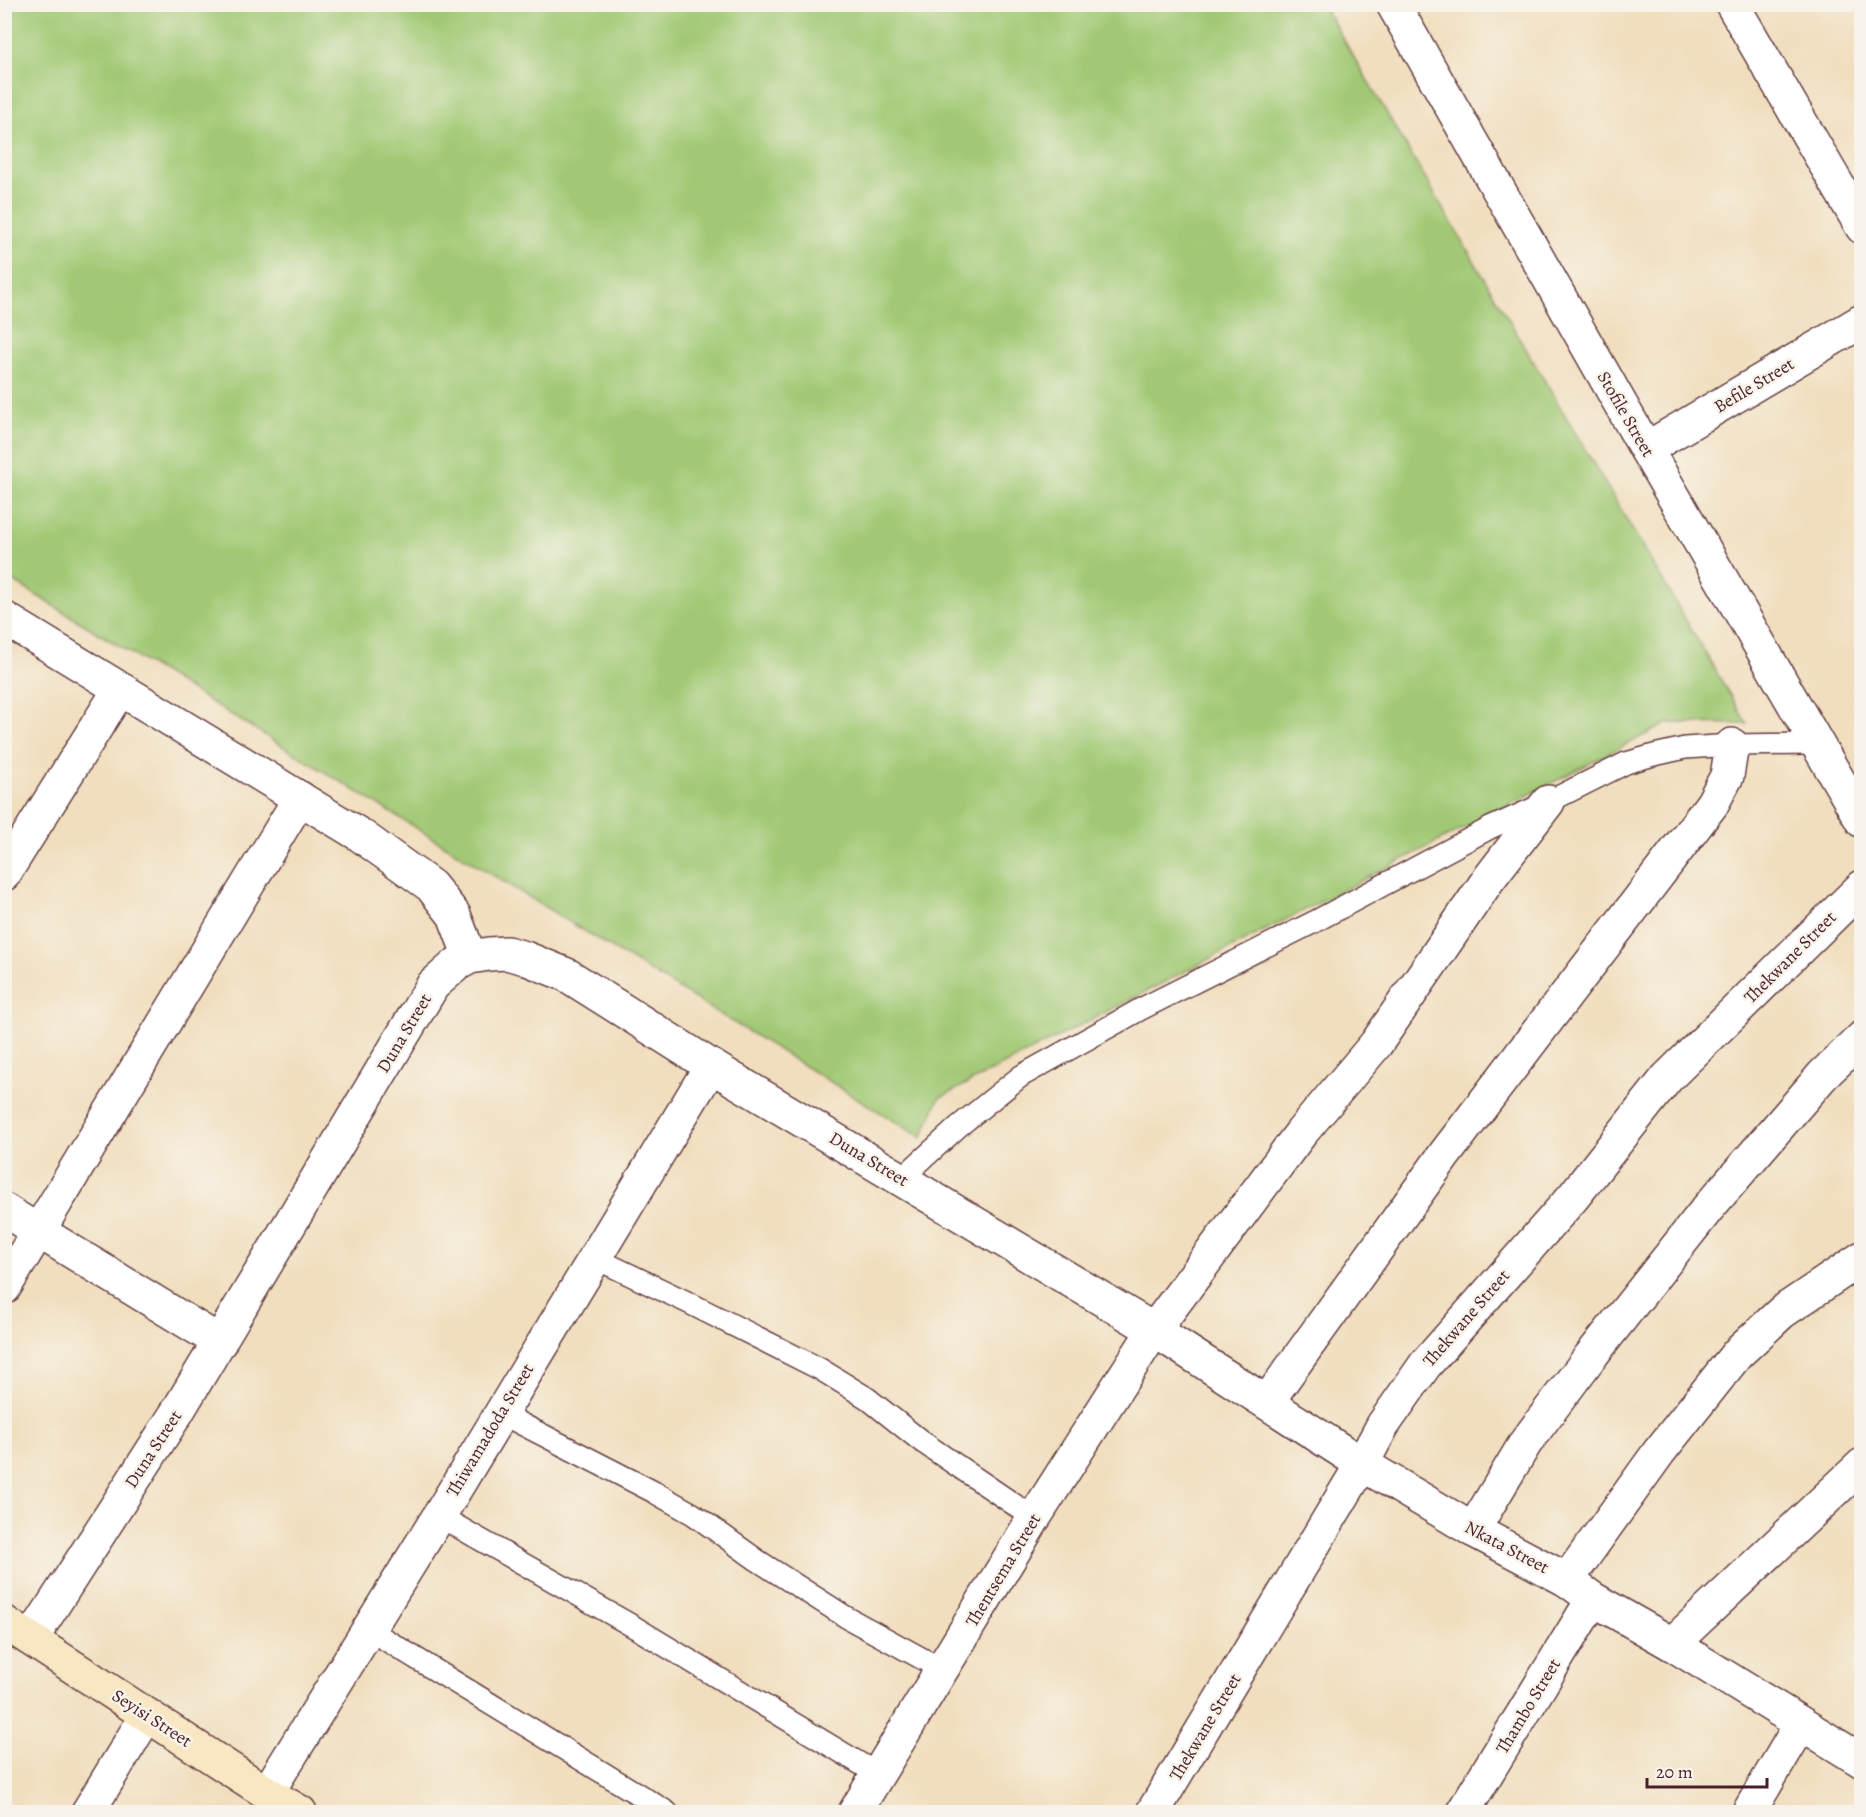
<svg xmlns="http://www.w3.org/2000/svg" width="1866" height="1817" font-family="Alegreya,serif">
<rect width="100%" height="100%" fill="#f7f3e8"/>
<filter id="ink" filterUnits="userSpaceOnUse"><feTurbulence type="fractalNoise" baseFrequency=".0167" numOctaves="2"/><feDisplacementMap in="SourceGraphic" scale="12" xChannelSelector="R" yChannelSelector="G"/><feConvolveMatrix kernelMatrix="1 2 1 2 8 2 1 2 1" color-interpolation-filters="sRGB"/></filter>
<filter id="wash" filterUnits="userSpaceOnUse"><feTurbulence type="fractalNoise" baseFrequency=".008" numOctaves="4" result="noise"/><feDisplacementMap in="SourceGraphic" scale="24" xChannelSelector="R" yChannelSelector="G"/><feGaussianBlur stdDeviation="1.35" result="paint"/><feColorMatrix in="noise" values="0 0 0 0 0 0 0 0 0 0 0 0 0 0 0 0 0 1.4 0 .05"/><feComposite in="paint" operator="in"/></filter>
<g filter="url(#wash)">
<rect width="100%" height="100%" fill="#f1debe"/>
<path fill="#a1c974" stroke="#767450" stroke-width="1.5" d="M4 5H1323L1747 724 1668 723 939 1098 922 1138 5 576Z"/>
</g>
<g filter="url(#ink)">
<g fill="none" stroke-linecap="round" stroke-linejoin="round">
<g stroke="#633c41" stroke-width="24">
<g id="lane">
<path d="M902 1178 959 1126 1021 1076 1141 1009 1314 922 1490 828 1548 802 1626 763 1654 755 1685 748 1732 745 1815 744"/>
<path d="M595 1258 689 1303 820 1369 867 1398 921 1441 1034 1518"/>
<path d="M500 1413 654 1492 693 1514 757 1560 846 1617 943 1670"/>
<path d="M439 1516 636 1628 879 1775"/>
<path d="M368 1629 667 1812"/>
</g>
</g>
<g stroke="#633c41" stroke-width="36">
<g id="street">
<path d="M1393 4 1646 449 1862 821"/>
<path d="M1732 4 1862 227"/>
<path d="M1646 449 1862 321"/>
<path d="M4 618 360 835 431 886 454 915 470 957"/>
<path d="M4 874 120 689"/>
<path d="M4 1210 220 1342"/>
<path d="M4 1288 300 798"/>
<path d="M1267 1402 1445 1154 1712 804 1727 776 1732 745"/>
<path d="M1473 1530 1526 1442 1590 1357 1708 1208 1823 1075 1862 1038"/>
<path d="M1567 1580 1659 1452 1737 1354 1782 1312 1862 1258"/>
<path d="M32 1638 176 1414 433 985 457 964 470 957 489 954 507 953 525 958 567 975 711 1066 1154 1330 1362 1464 1473 1530 1567 1580 1593 1599 1672 1644 1862 1761"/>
<path d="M1672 1644 1862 1465"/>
<path d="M267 1793 439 1516 711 1066"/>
<path d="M88 1812 147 1715"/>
<path d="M855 1812 1034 1518 1154 1330 1301 1133 1376 1044 1488 880 1548 802"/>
<path d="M1153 1812 1362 1464 1383 1425 1425 1365 1573 1197 1667 1078 1862 887"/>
<path d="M1463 1812 1593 1599"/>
<path d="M1749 1812 1801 1724"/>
</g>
</g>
<g stroke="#633c41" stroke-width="36">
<path id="secondary" d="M4 1622 267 1793 300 1812"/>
</g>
<use href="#lane" stroke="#fff" stroke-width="21"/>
<use href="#street" stroke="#fff" stroke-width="33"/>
<use href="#secondary" stroke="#f9e7c3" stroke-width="33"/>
</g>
</g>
<g text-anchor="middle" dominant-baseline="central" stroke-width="5" stroke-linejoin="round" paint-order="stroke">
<g font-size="18" fill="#4a1f2b" stroke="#f7f3e8">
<text transform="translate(1754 385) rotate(-31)">Befile Street</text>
<text transform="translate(1626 414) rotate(60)">Stofile Street</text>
<text transform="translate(1790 957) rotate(-45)">Thekwane Street</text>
<text transform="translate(404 1033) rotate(-59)">Duna Street</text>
<text transform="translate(869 1159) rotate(31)">Duna Street</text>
<text transform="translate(1466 1318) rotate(-49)">Thekwane Street</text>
<text transform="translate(490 1430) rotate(-59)">Thiwamadoda Street</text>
<text transform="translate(153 1449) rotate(-57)">Duna Street</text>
<text transform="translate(1507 1547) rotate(28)">Nkata Street</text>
<text transform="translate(1003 1570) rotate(-59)">Thentsema Street</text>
<text transform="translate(1528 1706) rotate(-59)">Thambo Street</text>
<text transform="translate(152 1718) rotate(33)">Seyisi Street</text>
<text transform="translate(1205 1727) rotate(-59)">Thekwane Street</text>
</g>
</g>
<rect width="1866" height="1817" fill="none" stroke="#f7f3e8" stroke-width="24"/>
<path d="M1647 1778v9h120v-9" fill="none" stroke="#4a1f2b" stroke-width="3"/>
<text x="1656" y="1778" font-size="18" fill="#4a1f2b" stroke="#f7f3e8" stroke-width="4.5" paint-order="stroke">20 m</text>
</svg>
